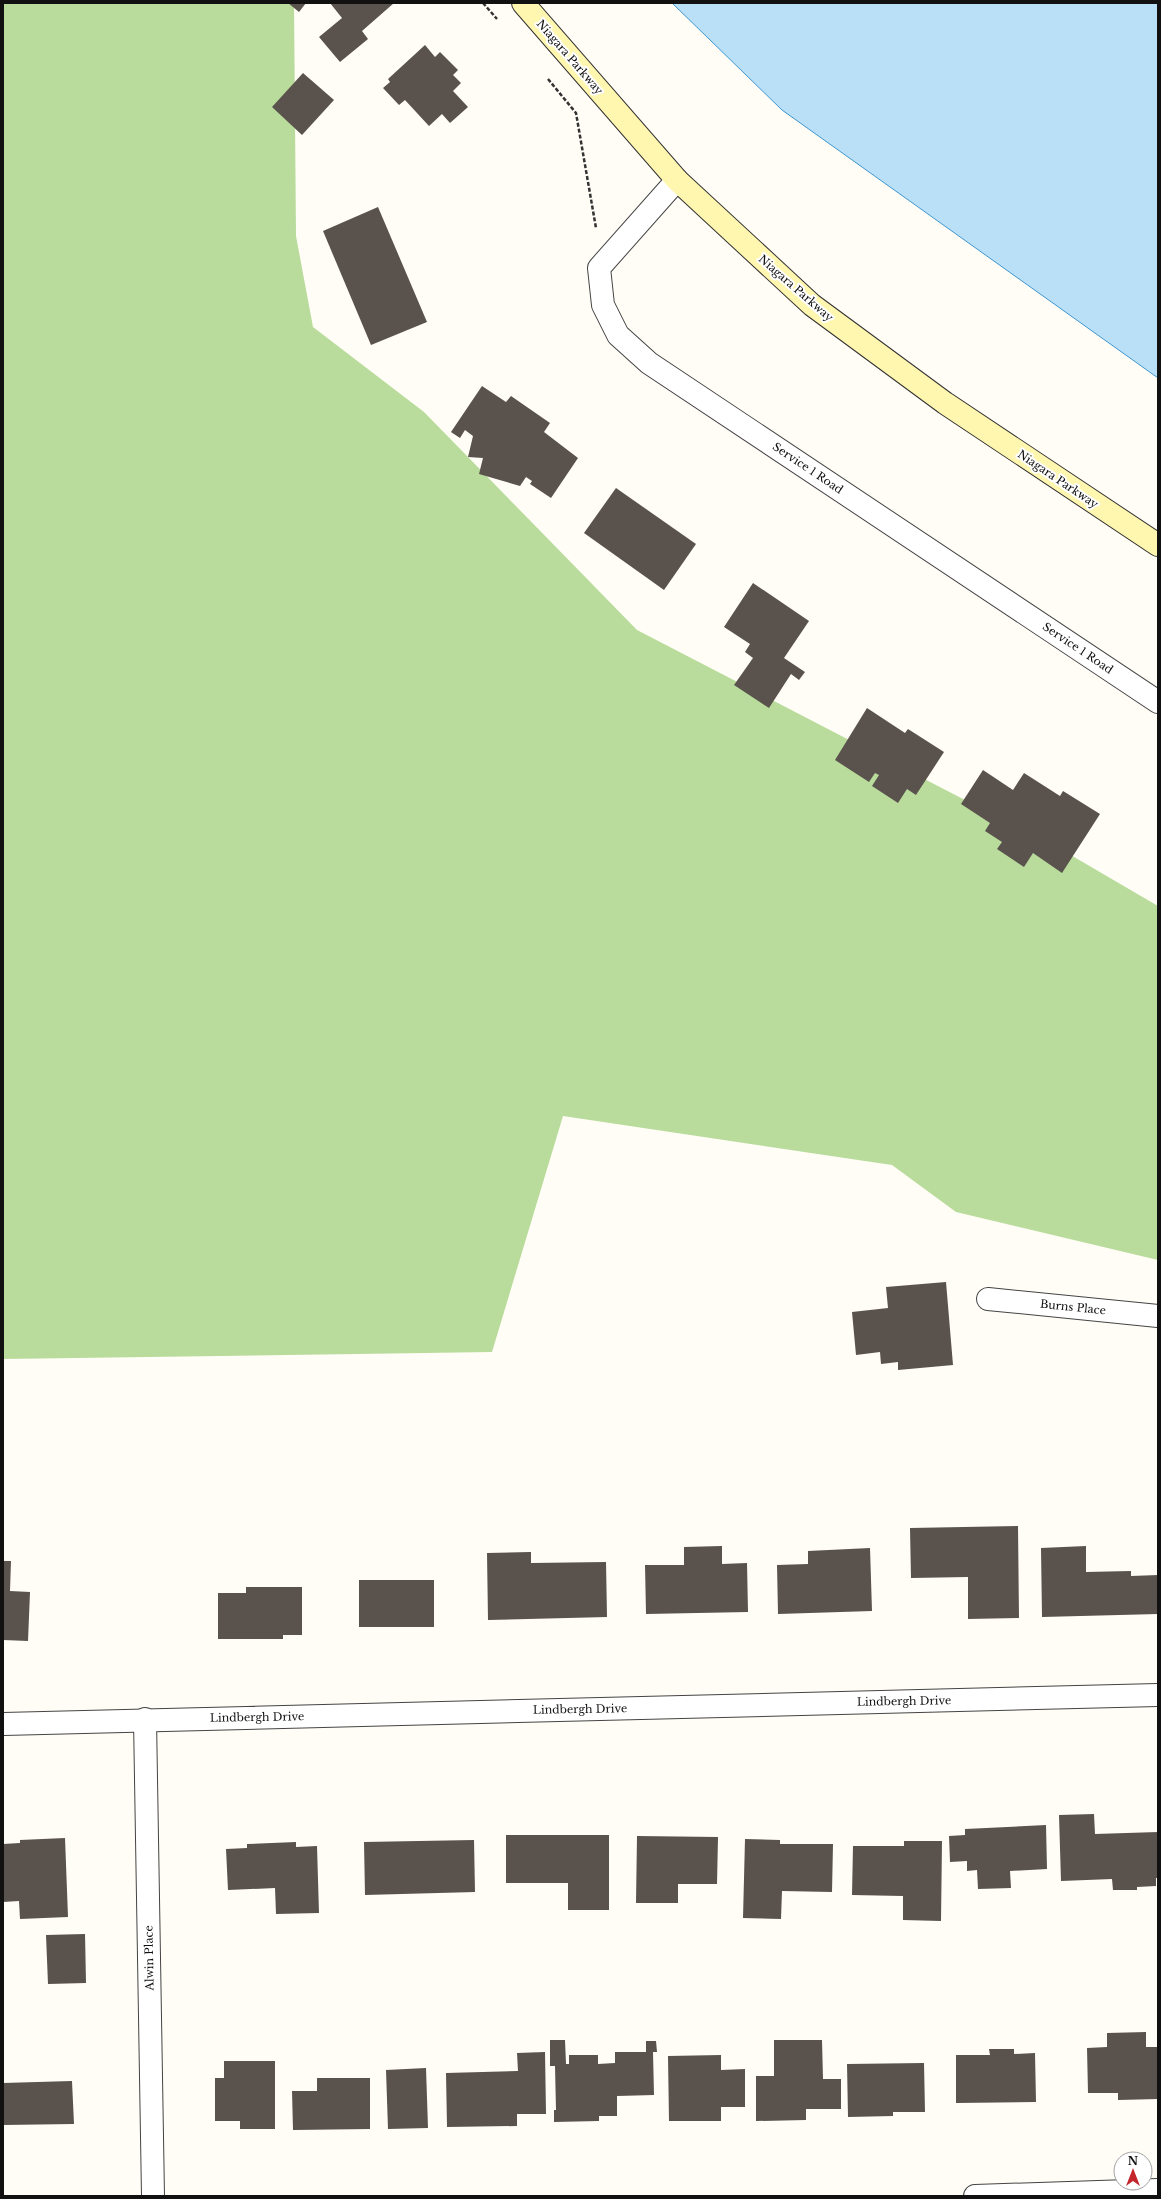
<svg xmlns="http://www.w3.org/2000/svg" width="1161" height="2199" font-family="'Libre Baskerville',serif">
<rect width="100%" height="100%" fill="#fffdf5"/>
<path fill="#b9dc9c" d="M3 3H294L296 236 313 327 424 412 637 630 1069 854 1158 906V1260L956 1212 892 1165 563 1116 492 1352 3 1359Z"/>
<path fill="#b9e0f7" stroke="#3f96cf" d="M672 3H1158V378L782 110Z"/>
<g fill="#5a524d">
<path d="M288 3H306L299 12Z"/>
<path d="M330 3H394L362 31 368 39 340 62 319 37 342 18Z"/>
<path d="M425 45 435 57 440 52 458 70 453 75 461 83 453 91 468 107 450 123 442 114 429 126 405 100 399 105 383 88 390 82 388 79Z"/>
<path d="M303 73 334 100 302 135 272 107Z"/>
<path d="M378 207 427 322 371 345 323 231Z"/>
<path d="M482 386 506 402 511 396 550 423 544 432 578 458 551 498 530 484 532 481 526 477 520 486 479 474 483 458 468 457 473 436 465 430 460 438 451 432Z"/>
<path d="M616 488 696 544 664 590 584 533Z"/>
<path d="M753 583 809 621 784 658 805 672 799 680 791 674 769 708 734 685 753 658 745 652 750 644 724 627Z"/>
<path d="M867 708 905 733 908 729 944 752 916 795 907 789 898 803 872 786 879 775 875 773 869 782 835 760Z"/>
<path d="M983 770 1013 790 1024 773 1060 796 1063 791 1100 814 1062 873 1033 853 1024 867 997 849 1002 842 985 831 990 823 961 804Z"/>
<path d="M946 1282 953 1365 898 1370V1362L881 1364 880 1352 856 1355 852 1312 888 1308 886 1287Z"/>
<path d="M1018 1526 1019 1618 968 1619V1577L911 1578 910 1528Z"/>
<path d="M722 1546V1564L747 1563 748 1612 646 1614 645 1565H684V1547Z"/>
<path d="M1086 1546V1572L1131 1571V1576L1158 1575V1614L1042 1617 1041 1548Z"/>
<path d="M870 1548 872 1611 778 1614 777 1565 808 1564V1551Z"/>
<path d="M531 1552V1563L606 1562 607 1617 488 1620 487 1553Z"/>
<path d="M3 1561H11L10 1591 30 1592 28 1641 3 1640Z"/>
<rect x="359" y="1580" width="75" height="47"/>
<path d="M246 1587H302V1635H283V1639H218V1593H246Z"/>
<path d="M1094 1814 1095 1834 1158 1832V1878H1156V1886L1137 1887V1890H1113L1112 1879 1061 1881 1059 1815Z"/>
<path d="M1046 1825 1047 1869 1010 1871 1011 1888 978 1889 977 1870 967 1871V1861L950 1862 949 1836 965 1835V1829Z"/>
<path d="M506 1835H609V1910H568V1883H506Z"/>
<path d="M637 1836 718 1837 717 1884H678V1903H636Z"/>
<path d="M65 1838 68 1917 20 1919 19 1901 3 1902V1844L20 1843V1840Z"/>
<path d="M745 1839 780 1840V1844H833L832 1892 782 1891 781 1919 743 1918Z"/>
<path d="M474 1840 475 1892 365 1895 364 1842Z"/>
<path d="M904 1841H942L941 1921 903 1920V1896L852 1895 853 1846H904Z"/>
<path d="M296 1842V1847L317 1846 319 1913 276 1914 275 1888 228 1890 226 1849 247 1848V1844Z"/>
<path d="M85 1934 86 1983 48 1984 46 1935Z"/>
<path d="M1146 2032V2047H1158V2099L1118 2100V2093H1088L1087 2048 1107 2047V2033Z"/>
<path d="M550 2040H565L566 2064H569V2055H598V2064L615 2063V2052H646V2041H656L657 2052H653L654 2095 617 2096V2116H599V2121L554 2122V2110H556L555 2066H550Z"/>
<path d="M774 2040H822L823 2079H841V2109H806V2120L756 2121V2076H774Z"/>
<path d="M989 2049H1014V2054L1035 2053 1036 2102 956 2103V2055H990Z"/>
<path d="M545 2052 546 2114H517V2126L447 2127 446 2073 518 2071 517 2053Z"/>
<path d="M721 2055V2070L745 2069V2107H721V2121H669L668 2056Z"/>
<path d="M224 2061H275V2129H240V2121H215V2078H224Z"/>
<path d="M924 2063 925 2112H893V2116L848 2117 847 2064Z"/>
<path d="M426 2068 428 2128 388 2129 386 2070Z"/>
<path d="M317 2078H370V2129L293 2130 292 2091H317Z"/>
<path d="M72 2081 74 2124 3 2125V2083Z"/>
</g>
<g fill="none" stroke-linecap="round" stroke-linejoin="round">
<g stroke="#444" stroke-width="24">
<g id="street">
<path d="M677 180 599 268 603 305 618 335 649 363 1158 702"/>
<path d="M988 1299 1158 1316"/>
<path d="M145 1719 153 2196"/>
<path d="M3 1724 1158 1695"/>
<path d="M975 2196 1158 2190"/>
</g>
</g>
<g stroke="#333" stroke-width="24">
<path id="secondary" d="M523 3 677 180 812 305 945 403 1158 545"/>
</g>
<g stroke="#333" stroke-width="2.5" stroke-dasharray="4 2" stroke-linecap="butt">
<path d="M483 3 497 19"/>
<path d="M548 79 576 113 596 228"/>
</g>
<use href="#street" stroke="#fff" stroke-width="22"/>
<use href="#secondary" stroke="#fff6b0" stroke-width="22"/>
</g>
<g text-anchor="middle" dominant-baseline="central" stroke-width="4" stroke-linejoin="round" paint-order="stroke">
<g font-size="11" fill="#111" stroke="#fff">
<text transform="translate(570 57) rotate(49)">Niagara Parkway</text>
<text transform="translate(796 288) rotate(41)">Niagara Parkway</text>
<text transform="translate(808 468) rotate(34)">Service 1 Road</text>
<text transform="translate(1058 479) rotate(34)">Niagara Parkway</text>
<text transform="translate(1078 648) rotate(34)">Service 1 Road</text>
<text transform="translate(1073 1307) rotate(6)">Burns Place</text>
<text transform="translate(904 1701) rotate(-1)">Lindbergh Drive</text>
<text transform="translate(580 1709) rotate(-1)">Lindbergh Drive</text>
<text transform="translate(257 1717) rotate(-1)">Lindbergh Drive</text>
<text transform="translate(149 1958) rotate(-91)">Alwin Place</text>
</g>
</g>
<rect width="1161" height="2199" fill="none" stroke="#111111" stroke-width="8"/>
<g transform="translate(1133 2171)"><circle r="19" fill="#ffffff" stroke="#a0a0a0"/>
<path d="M0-3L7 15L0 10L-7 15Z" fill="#c4262e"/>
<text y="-6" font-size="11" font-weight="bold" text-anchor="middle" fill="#111111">N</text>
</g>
</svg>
